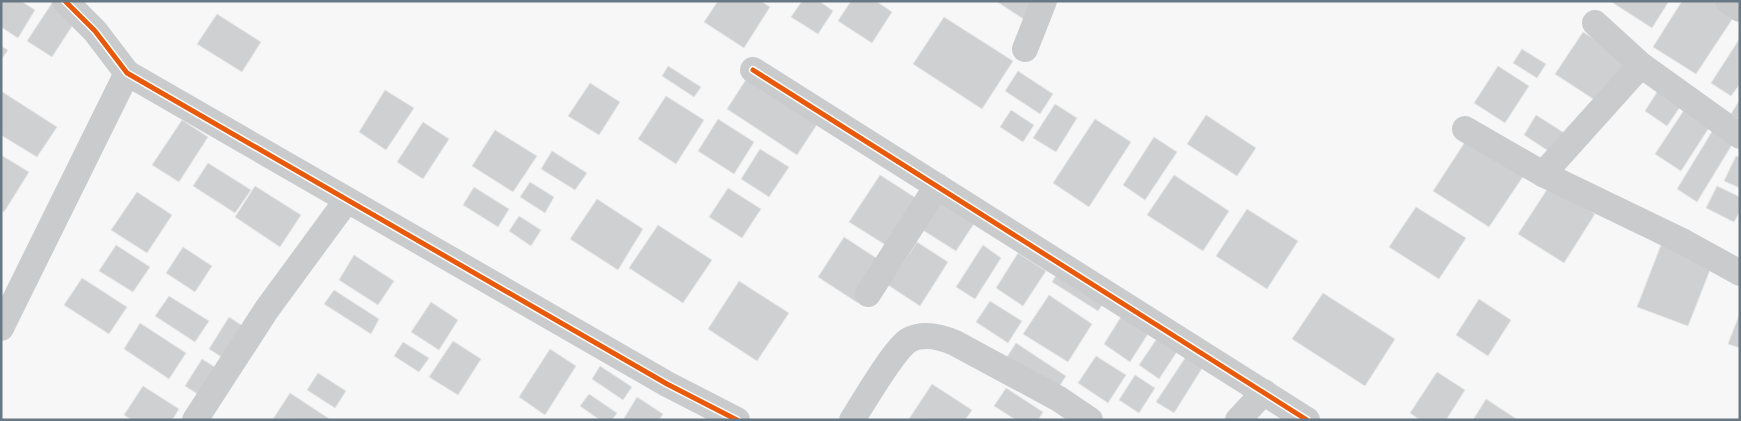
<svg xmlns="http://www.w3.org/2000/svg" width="1741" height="421" font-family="'Exo 2',sans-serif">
<rect width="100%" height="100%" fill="#f7f7f7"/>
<g fill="#ced0d1" stroke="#e6e6e6">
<path d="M1 1H21L35 10 18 38 1 27Z"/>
<path d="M718 1H761L770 7 744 48 704 22Z"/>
<path d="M802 1H819L833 11 818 34 791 17Z"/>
<path d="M851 1H876L892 12 872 43 838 21Z"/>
<path d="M996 1H1042L1028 22Z"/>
<path d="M1610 1H1669L1652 28Z"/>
<path d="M1682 1H1721L1737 12 1696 74 1653 47Z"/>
<path d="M52 3 76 20 52 57 27 41Z"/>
<path d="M217 14 261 42 242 72 197 44Z"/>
<path d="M944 17 1013 61 982 109 913 64Z"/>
<path d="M1583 32 1632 63 1604 106 1555 74Z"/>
<path d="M1740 38V84L1731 96 1711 83Z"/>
<path d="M1 46 8 50 1 60Z"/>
<path d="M1522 49 1546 64 1537 78 1513 63Z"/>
<path d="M668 66 701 87 694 97 662 76Z"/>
<path d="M1498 66 1529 86 1505 123 1474 103Z"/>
<path d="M1018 71 1053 94 1040 114 1005 91Z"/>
<path d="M747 78 818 123 797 155 727 109Z"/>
<path d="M590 83 620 102 599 135 568 116Z"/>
<path d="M1659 89 1682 104 1667 126 1645 111Z"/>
<path d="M385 90 414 108 386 150 359 132Z"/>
<path d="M1 91 57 127 37 157 1 135Z"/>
<path d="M666 96 704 120 676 164 638 139Z"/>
<path d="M1739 101H1740V120L1731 114Z"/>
<path d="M1055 104 1077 118 1056 152 1033 138Z"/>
<path d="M1686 107 1712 123 1681 171 1655 154Z"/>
<path d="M1011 110 1034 125 1023 142 1000 127Z"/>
<path d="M1206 115 1256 148 1237 176 1187 144Z"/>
<path d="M1536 115 1569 136 1556 156 1524 135Z"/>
<path d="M718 119 754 142 734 174 698 151Z"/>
<path d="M1095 119 1131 142 1089 207 1053 183Z"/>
<path d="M182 120 208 137 179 182 152 165Z"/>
<path d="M423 122 449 139 423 179 397 162Z"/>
<path d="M495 130 537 156 513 192 472 166Z"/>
<path d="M1713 130 1733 143 1697 202 1677 189Z"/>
<path d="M1154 137 1177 152 1145 200 1123 185Z"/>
<path d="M1467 139 1524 175 1489 227 1433 191Z"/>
<path d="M760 149 789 167 769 197 741 179Z"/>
<path d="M552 151 587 173 575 190 541 169Z"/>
<path d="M1 155 29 172 4 212 1 210Z"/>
<path d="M1736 156 1740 157V188L1724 181Z"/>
<path d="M208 163 251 190 235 213 193 186Z"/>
<path d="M880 175 922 202 892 249 849 222Z"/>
<path d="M1174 175 1229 211 1203 251 1147 215Z"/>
<path d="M530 182 554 197 545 213 520 197Z"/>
<path d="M1550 185 1595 214 1564 263 1518 234Z"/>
<path d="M255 186 301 215 280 247 235 217Z"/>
<path d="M1717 186 1740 197V211L1734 222 1706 208Z"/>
<path d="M474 187 509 209 498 227 463 205Z"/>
<path d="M728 188 761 209 742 238 709 217Z"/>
<path d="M137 192 172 215 147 253 111 230Z"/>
<path d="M597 199 643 229 618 270 570 239Z"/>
<path d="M940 199 975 222 956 251 921 229Z"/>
<path d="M1416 207 1466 238 1439 279 1389 247Z"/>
<path d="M1247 209 1298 241 1267 289 1216 256Z"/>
<path d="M519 216 541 230 531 246 509 231Z"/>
<path d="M658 225 712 260 683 303 629 268Z"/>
<path d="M844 237 884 263 858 303 818 277Z"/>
<path d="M917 242 948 262 920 306 888 285Z"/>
<path d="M116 245 150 267 133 292 99 271Z"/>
<path d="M983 245 1001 258 975 299 956 287Z"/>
<path d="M1661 245 1712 265 1688 326 1637 307Z"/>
<path d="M183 247 212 266 195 292 166 273Z"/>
<path d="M1018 253 1046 271 1023 306 996 288Z"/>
<path d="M354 255 394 281 378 305 339 280Z"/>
<path d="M1061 268 1107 298 1098 311 1052 282Z"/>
<path d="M82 278 127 307 109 334 64 305Z"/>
<path d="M739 281 789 313 757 361 708 329Z"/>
<path d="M334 290 379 319 371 334 324 304Z"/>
<path d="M1323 293 1395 339 1365 386 1292 339Z"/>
<path d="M1049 295 1092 324 1068 362 1023 334Z"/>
<path d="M169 296 209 321 195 342 155 316Z"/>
<path d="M1479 299 1511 320 1488 356 1456 335Z"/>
<path d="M990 301 1022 321 1008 343 976 322Z"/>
<path d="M431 302 458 320 439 350 411 332Z"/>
<path d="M1124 312 1151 329 1130 362 1104 344Z"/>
<path d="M1740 313V348L1728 344Z"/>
<path d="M229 317 252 332 231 363 209 349Z"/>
<path d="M140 323 186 353 169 379 124 349Z"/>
<path d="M1160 334 1180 347 1159 379 1139 365Z"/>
<path d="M453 341 481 359 458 395 429 377Z"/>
<path d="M403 342 429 358 419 372 394 356Z"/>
<path d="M1016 343 1066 376 1055 393 1005 360Z"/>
<path d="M550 349 576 366 545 415 519 397Z"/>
<path d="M1189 352 1206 362 1174 413 1156 402Z"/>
<path d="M1096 356 1126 375 1108 403 1078 383Z"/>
<path d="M202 359 221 371 204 398 185 386Z"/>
<path d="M600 366 632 387 623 400 592 379Z"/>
<path d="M1437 372 1465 390 1446 420H1420L1410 413Z"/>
<path d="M318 373 346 391 335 408 307 390Z"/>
<path d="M1135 375 1155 388 1139 413 1119 400Z"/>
<path d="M932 384 972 410 965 420 909 419Z"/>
<path d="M143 386 179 409 172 420H132L124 415Z"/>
<path d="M1006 388 1043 412 1038 420H1016L994 406Z"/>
<path d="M290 393 331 420 273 419Z"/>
<path d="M589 394 617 413 612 420H600L580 406Z"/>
<path d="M637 397 663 414 659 420H623Z"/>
<path d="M1486 399 1518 420H1473Z"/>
</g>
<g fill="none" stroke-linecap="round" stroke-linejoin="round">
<g stroke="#cacbcc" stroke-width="26">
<path d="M65 1 95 31 127 73 667 384 737 420"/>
<path d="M1728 1 1740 9"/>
<path d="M1595 23 1641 65 1740 136"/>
<path d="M1025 49 1044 1"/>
<path d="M753 70 1307 420"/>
<path d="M1465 129 1543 174 1684 242 1740 273"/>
<path d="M1543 174 1641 65"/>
<path d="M868 294 937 186"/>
<path d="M1 328 127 73"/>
<path d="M195 420 267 309 347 200"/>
<path d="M852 420C863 403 894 349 909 340 924 332 941 337 955 343L1059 399 1090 420"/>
<path d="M1238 420 1264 392"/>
</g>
<g stroke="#fff" stroke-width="8">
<g id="cycleway">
<path d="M65 1 95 31 127 73 667 384 737 420"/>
<path d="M753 70 1307 420"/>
</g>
</g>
<use href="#cycleway" stroke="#e8590c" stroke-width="5"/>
</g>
<rect width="1741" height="421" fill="none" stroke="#697885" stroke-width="5"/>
</svg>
